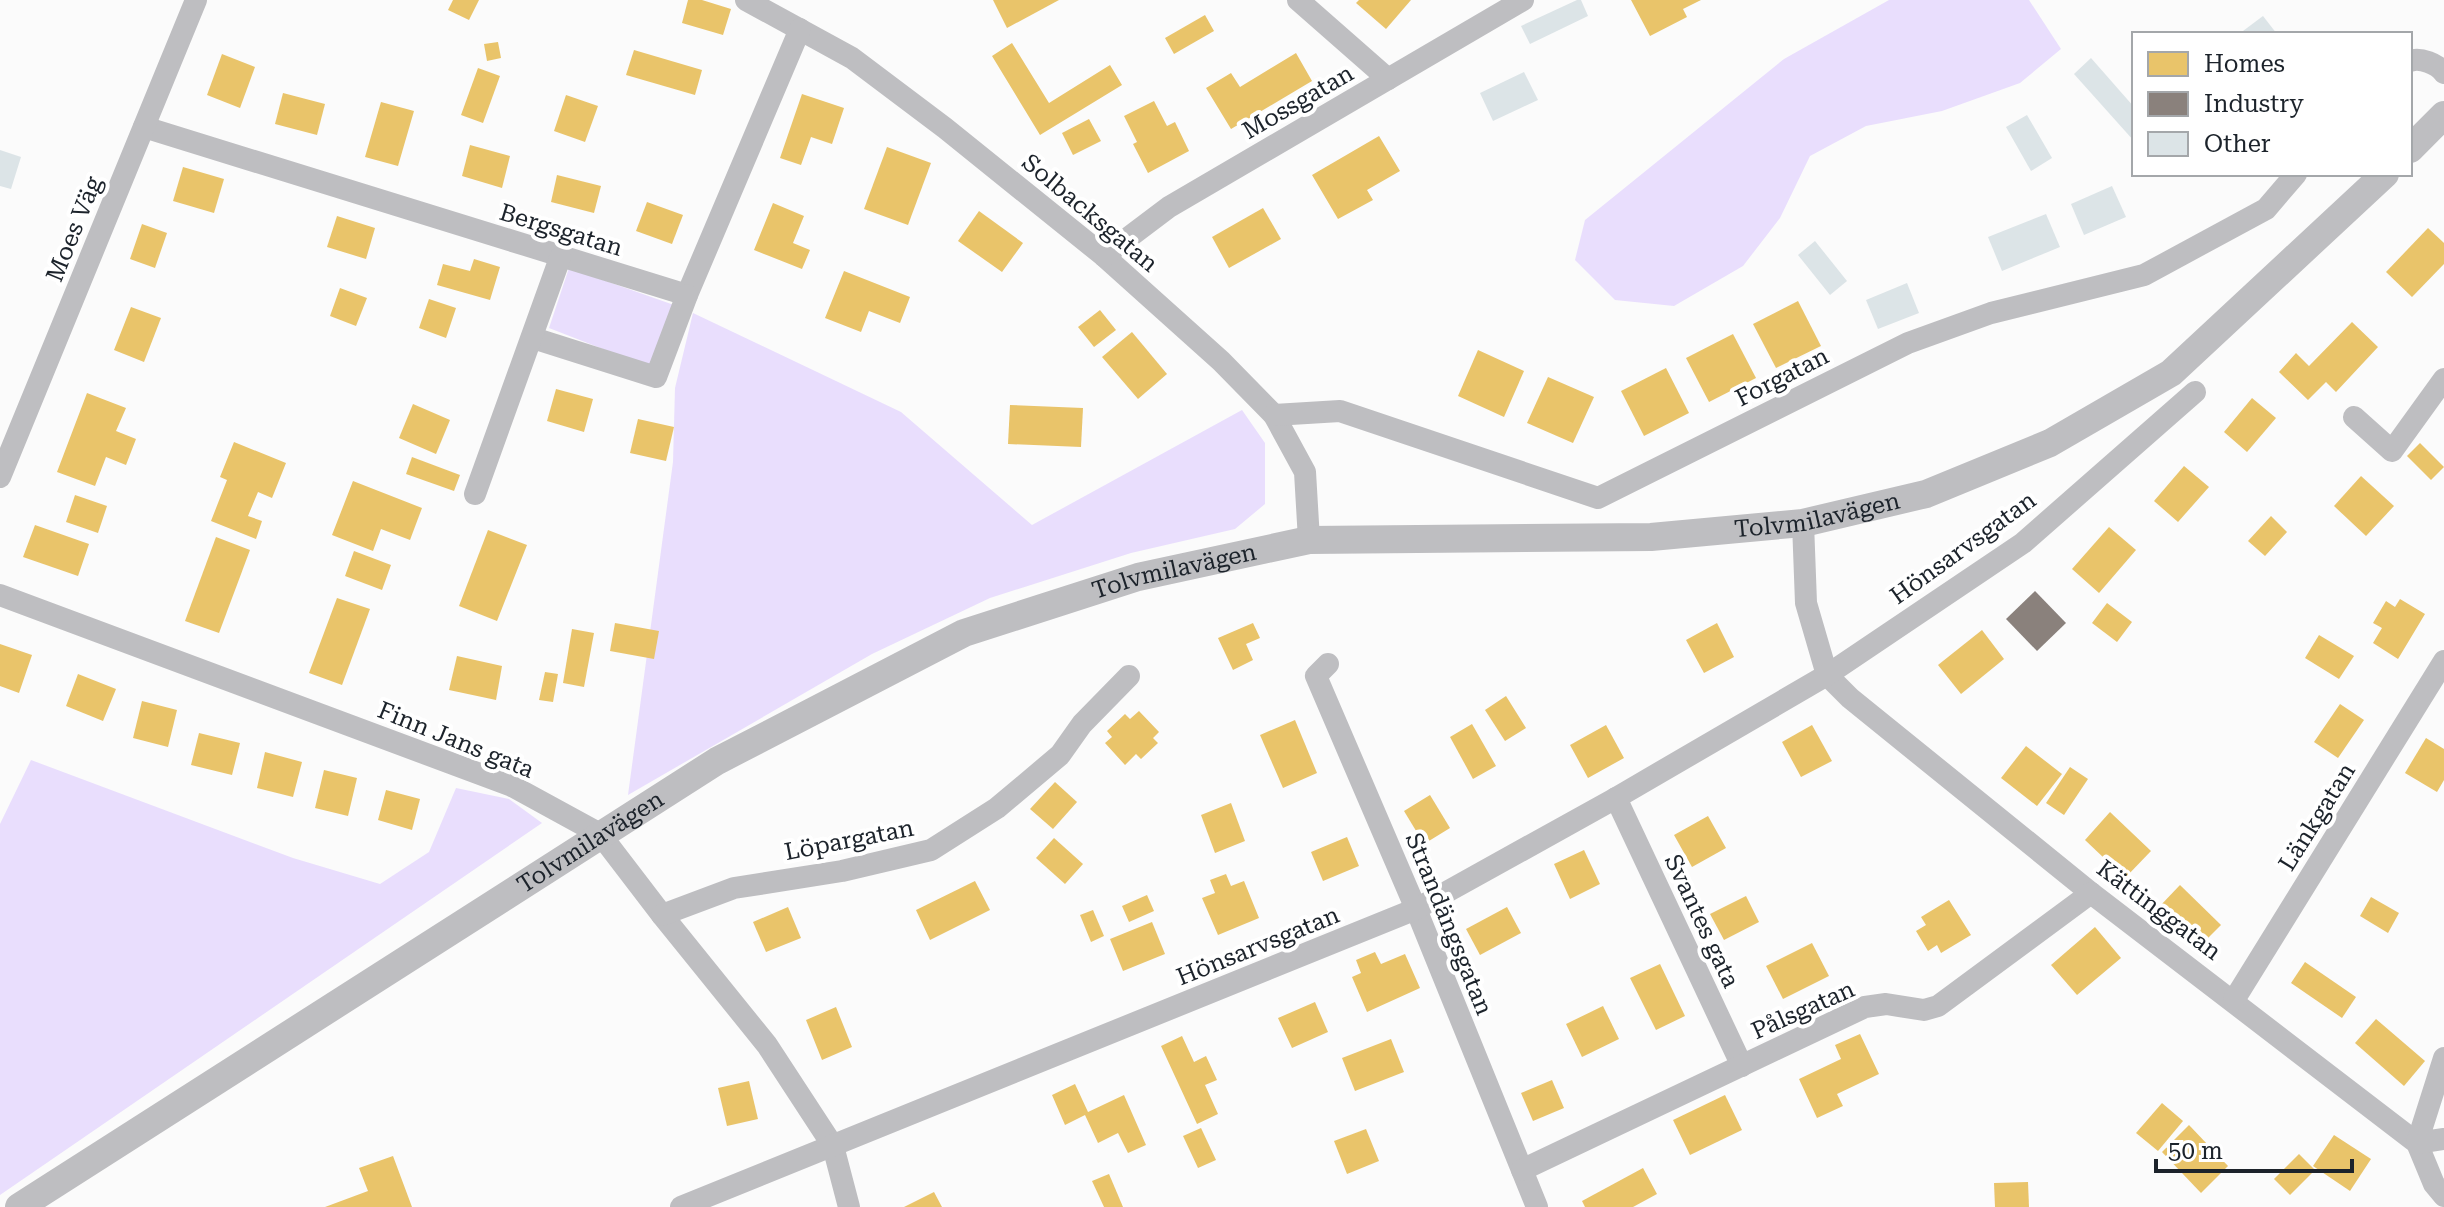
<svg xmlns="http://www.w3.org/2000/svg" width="2444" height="1207" font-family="'Roboto Serif',serif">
<rect width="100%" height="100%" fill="#fbfbfb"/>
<g fill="#e9defd">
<path d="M1889 0H2029L2061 49 2020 83 1942 111 1866 126 1810 156 1780 218 1743 266 1674 306 1615 300 1575 260 1585 220 1784 59Z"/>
<path d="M569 268 674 305 649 367 549 328Z"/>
<path d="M693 313 901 412 1032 525 1242 410 1265 443V504L1235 529 1131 553 990 598 872 654 628 795 673 462 675 388Z"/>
<path d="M31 760 293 858 380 884 429 852 456 788 509 799 542 823 0 1195V824Z"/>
</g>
<g fill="#e9c46a">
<path d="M453 0H479L469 20 448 10Z"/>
<path d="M688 0H702L731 9 723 35 682 23Z"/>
<path d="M993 0H1059L1007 28Z"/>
<path d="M1359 0H1411L1386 29 1356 3Z"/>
<path d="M1631 0H1701L1683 9 1687 17 1650 36Z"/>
<path d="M1205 15 1214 31 1174 54 1165 38Z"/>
<path d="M498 42 501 58 487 61 484 44Z"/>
<path d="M1012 43 1049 103 1110 65 1122 85 1040 135 992 56Z"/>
<path d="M634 50 702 70 695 95 626 75Z"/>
<path d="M1296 53 1312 81 1231 129 1206 88 1231 73 1240 87Z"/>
<path d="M222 54 255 67 240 108 207 95Z"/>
<path d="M478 68 500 76 483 123 461 115Z"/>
<path d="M283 93 325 104 317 135 275 124Z"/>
<path d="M802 94 844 108 832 144 811 137 801 165 780 158Z"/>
<path d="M566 95 598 106 585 142 554 131Z"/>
<path d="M1154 101 1167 126 1175 122 1189 151 1148 173 1133 144 1137 142 1124 116Z"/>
<path d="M381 102 414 111 398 166 365 157Z"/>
<path d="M1089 119 1101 141 1073 155 1062 133Z"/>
<path d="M1379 136 1400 171 1367 190 1373 200 1338 219 1312 175Z"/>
<path d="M470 145 510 156 502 188 462 176Z"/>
<path d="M887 147 931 163 908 225 864 209Z"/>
<path d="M183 167 224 179 214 213 173 201Z"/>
<path d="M557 175 601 186 594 213 551 202Z"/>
<path d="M647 202 683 215 672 244 636 231Z"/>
<path d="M773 203 804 216 793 243 810 250 802 269 754 250Z"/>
<path d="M1263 208 1281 239 1229 268 1212 237Z"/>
<path d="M979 211 1023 243 1002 272 958 241Z"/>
<path d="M337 216 375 228 366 259 327 247Z"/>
<path d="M142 224 167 233 155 268 130 259Z"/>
<path d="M2428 228 2444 243V264L2412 297 2386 272Z"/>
<path d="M474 259 500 267 490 300 437 285 443 264 470 271Z"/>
<path d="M844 271 910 297 900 323 869 311 861 332 825 318Z"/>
<path d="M340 288 367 298 356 326 330 316Z"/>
<path d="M429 299 456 308 446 338 419 328Z"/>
<path d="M1798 301 1821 346 1776 368 1753 324Z"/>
<path d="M131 307 161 318 144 362 114 350Z"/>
<path d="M1100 310 1116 330 1094 347 1078 327Z"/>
<path d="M2352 322 2378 347 2336 392 2326 382 2308 400 2279 372 2296 353 2309 366Z"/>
<path d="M1132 332 1167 374 1138 399 1102 357Z"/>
<path d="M1733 334 1756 378 1709 402 1686 358Z"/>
<path d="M1478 350 1524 371 1504 417 1458 396Z"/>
<path d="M1666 368 1689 413 1644 436 1621 391Z"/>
<path d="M1548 377 1594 397 1573 443 1527 423Z"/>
<path d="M556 389 593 399 584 432 547 421Z"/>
<path d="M87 393 126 408 116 431 136 439 126 465 106 457 95 486 57 472Z"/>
<path d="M2252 398 2276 418 2247 452 2224 432Z"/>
<path d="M413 404 450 420 436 454 399 438Z"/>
<path d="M1010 405 1083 408 1081 447 1008 444Z"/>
<path d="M638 419 674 427 666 461 630 453Z"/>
<path d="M234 442 286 463 272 498 258 492 248 516 262 521 256 539 211 521 227 480 220 477Z"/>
<path d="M2420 443 2444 467 2431 480 2407 456Z"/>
<path d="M412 457 460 475 454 491 406 474Z"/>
<path d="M2184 466 2209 487 2178 522 2154 501Z"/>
<path d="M2361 476 2394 506 2366 536 2334 506Z"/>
<path d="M353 481 422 508 410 540 381 529 373 551 332 535Z"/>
<path d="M75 495 107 506 98 533 66 522Z"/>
<path d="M2271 516 2287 532 2265 556 2248 541Z"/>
<path d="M35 525 89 544 78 576 23 557Z"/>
<path d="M2109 527 2136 550 2099 593 2072 569Z"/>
<path d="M488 530 527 545 497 621 459 606Z"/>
<path d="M216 537 250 550 219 633 185 621Z"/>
<path d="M354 551 391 565 382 590 345 576Z"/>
<path d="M337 598 370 609 342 685 309 673Z"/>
<path d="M2400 599 2425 614 2398 659 2373 643 2382 628 2373 623 2386 601 2395 607Z"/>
<path d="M2107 603 2132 622 2117 642 2092 623Z"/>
<path d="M615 623 659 631 654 659 610 651Z"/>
<path d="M1253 623 1260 638 1246 644 1253 660 1233 670 1218 638Z"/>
<path d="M1717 623 1734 657 1704 673 1686 640Z"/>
<path d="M572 629 594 633 584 687 563 683Z"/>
<path d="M1982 630 2004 659 1961 694 1938 665Z"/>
<path d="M2319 635 2354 656 2339 679 2305 658Z"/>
<path d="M0 644 32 655 19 693 0 686Z"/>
<path d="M457 656 502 666 496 700 449 690Z"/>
<path d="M545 672 558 674 553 702 539 700Z"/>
<path d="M78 674 116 689 103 721 66 706Z"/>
<path d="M1506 696 1526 728 1505 741 1485 710Z"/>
<path d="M142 701 177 710 168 747 133 738Z"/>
<path d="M2340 704 2364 720 2338 758 2314 742Z"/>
<path d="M1139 711 1159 732 1153 738 1158 743 1141 759 1136 754 1125 765 1105 743 1112 737 1107 731 1125 714 1130 719Z"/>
<path d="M1295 720 1317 773 1283 788 1260 735Z"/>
<path d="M1472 724 1496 766 1473 779 1450 737Z"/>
<path d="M1606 725 1624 758 1588 778 1570 745Z"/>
<path d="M1812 725 1832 761 1801 777 1782 742Z"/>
<path d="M199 733 240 743 232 775 191 765Z"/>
<path d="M2426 738 2444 749V780L2437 792 2405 773Z"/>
<path d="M2026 746 2062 774 2037 806 2001 778Z"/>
<path d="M265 752 302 762 293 797 257 788Z"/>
<path d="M2070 767 2088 779 2064 815 2046 803Z"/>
<path d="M324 770 357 778 348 816 315 808Z"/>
<path d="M1055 782 1077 802 1053 829 1030 809Z"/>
<path d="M386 790 420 799 412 830 378 820Z"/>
<path d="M1430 795 1450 828 1424 844 1404 811Z"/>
<path d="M1231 803 1245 841 1215 853 1201 815Z"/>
<path d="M2110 812 2151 851 2125 878 2085 840Z"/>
<path d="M1708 816 1726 848 1692 867 1674 835Z"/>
<path d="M1347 837 1359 866 1323 881 1311 852Z"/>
<path d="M1054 838 1083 864 1065 884 1036 858Z"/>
<path d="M1584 850 1600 884 1570 899 1554 864Z"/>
<path d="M1226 874 1231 886 1244 881 1259 918 1218 935 1202 898 1215 893 1210 880Z"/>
<path d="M975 881 990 910 930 940 916 910Z"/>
<path d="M2180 885 2221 925 2200 946 2159 907Z"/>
<path d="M1147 895 1154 911 1129 922 1122 906Z"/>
<path d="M1746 896 1759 922 1724 940 1710 914Z"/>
<path d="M2371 897 2399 913 2388 933 2360 916Z"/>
<path d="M1949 900 1971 935 1941 953 1937 945 1928 951 1916 931 1926 925 1921 917Z"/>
<path d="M788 907 801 938 766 952 753 922Z"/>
<path d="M1507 907 1521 933 1480 955 1466 929Z"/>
<path d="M1093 910 1104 936 1091 942 1080 915Z"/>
<path d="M1152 922 1165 954 1123 971 1110 939Z"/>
<path d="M2095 927 2121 958 2077 995 2051 965Z"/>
<path d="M1812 943 1829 976 1783 999 1766 966Z"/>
<path d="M1375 952 1381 964 1405 954 1420 988 1367 1012 1352 977 1361 973 1356 960Z"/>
<path d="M2305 962 2356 997 2342 1018 2291 983Z"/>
<path d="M1660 964 1685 1016 1656 1030 1630 978Z"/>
<path d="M1315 1002 1328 1032 1292 1048 1278 1018Z"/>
<path d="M1603 1006 1619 1039 1582 1057 1566 1024Z"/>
<path d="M836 1007 852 1047 822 1060 806 1020Z"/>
<path d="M2376 1019 2425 1061 2404 1086 2355 1043Z"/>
<path d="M1860 1034 1879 1074 1837 1094 1843 1106 1817 1118 1799 1079 1841 1059 1835 1045Z"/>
<path d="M1182 1036 1194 1062 1206 1056 1217 1080 1205 1085 1218 1114 1197 1124 1161 1046Z"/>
<path d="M1391 1039 1404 1072 1355 1091 1342 1058Z"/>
<path d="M1552 1080 1564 1108 1533 1121 1521 1093Z"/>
<path d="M749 1081 758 1119 727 1126 718 1088Z"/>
<path d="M1075 1084 1088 1112 1124 1095 1146 1145 1128 1153 1118 1133 1098 1143 1085 1115 1065 1125 1052 1095Z"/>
<path d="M1725 1095 1742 1130 1690 1155 1673 1120Z"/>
<path d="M2162 1103 2183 1121 2158 1151 2136 1133Z"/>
<path d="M2189 1125 2228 1166 2201 1193 2162 1152Z"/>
<path d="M1201 1128 1216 1160 1198 1168 1183 1136Z"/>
<path d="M1366 1129 1379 1161 1347 1174 1334 1141Z"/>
<path d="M2334 1135 2371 1159 2350 1191 2313 1166Z"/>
<path d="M2299 1154 2315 1170 2290 1195 2274 1179Z"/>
<path d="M393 1156 412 1207H325L368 1191 359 1168Z"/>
<path d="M1643 1168 1657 1194 1633 1207H1585L1582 1201Z"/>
<path d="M1109 1174 1123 1207H1104L1092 1181Z"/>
<path d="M2028 1182 2029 1207H1995L1994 1183Z"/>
<path d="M934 1192 942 1207H904Z"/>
</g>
<path fill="#8a817c" d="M2035 591 2066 623 2037 651 2006 619Z"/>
<g fill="#dce4e7">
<path d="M1577 0H1581L1588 16 1530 44 1521 26Z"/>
<path d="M2263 16 2277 34H2239Z"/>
<path d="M2091 58 2134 107V141L2074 74Z"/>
<path d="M1524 72 1538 100 1493 121 1480 93Z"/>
<path d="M2027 115 2052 158 2031 171 2006 127Z"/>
<path d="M0 150 21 157 11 189 0 186Z"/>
<path d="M2112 186 2126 217 2084 235 2071 204Z"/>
<path d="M2046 214 2060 247 2002 271 1988 237Z"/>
<path d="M1815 241 1847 281 1830 295 1798 255Z"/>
<path d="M1907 283 1919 313 1878 329 1866 300Z"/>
</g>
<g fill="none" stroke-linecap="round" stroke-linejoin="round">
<g stroke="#bebec1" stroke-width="22">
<path d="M746 0 852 58 945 128 1104 256 1221 361 1274 415 1305 472 1309 540"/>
<path d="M1298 0 1388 79"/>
<path d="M2410 61C2420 57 2438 64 2444 73"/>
<path d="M144 127 687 295 800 29"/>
<path d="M1104 256 1169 207 1523 0"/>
<path d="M533 338 656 377 687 295"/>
<path d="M1274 415 1340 411 1598 498 1908 343 1991 313 2144 275 2266 209 2296 174"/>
<path d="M2354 417 2392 451 2444 379"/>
<path d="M0 477 196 0"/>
<path d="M475 494 560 258"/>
<path d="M1803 523 1806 603 1827 675 1850 698 2091 893 2417 1143 2434 1184 2444 1196"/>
<path d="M0 595 512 786 600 834 662 915 767 1045 833 1146 849 1207"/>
<path d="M1328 664 1316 676 1416 909 1537 1207"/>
<path d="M1616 798 1742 1066"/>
<path d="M662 915 734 888 842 871 931 850 997 808 1060 755 1082 724 1129 676"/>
<path d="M2234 1000 2444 661"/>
<path d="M2444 1058 2417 1143 2444 1139"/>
<path d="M1522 1170 1865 1007 1886 1004 1924 1010 1938 1006 2091 893"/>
<path d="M681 1207 1416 909 1616 798 1827 675 2023 543 2195 392"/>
</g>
<g stroke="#bebec1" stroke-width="28">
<path d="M2410 149 2444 115"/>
<path id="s1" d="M19 1207 717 761 964 633 1138 577 1309 540 1651 537 1803 523 1926 494 2050 443 2171 373 2385 174"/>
</g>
</g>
<g text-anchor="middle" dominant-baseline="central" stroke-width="8" stroke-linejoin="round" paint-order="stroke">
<g font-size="24" fill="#1c232b" stroke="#fff">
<text transform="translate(1298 102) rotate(-30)">Mossgatan</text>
<text transform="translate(1090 213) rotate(40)">Solbacksgatan</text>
<text transform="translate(74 229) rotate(-68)">Moes Väg</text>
<text transform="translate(561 230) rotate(17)">Bergsgatan</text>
<text transform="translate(1782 377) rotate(-27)">Forgatan</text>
<text stroke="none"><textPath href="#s1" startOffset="1974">Tolvmilavägen</textPath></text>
<text transform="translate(1963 548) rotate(-36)">Hönsarvsgatan</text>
<text stroke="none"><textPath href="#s1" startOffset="1326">Tolvmilavägen</textPath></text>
<text transform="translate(456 740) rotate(22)">Finn Jans gata</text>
<text transform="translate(2317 817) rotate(-58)">Länkgatan</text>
<text transform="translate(849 840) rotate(-11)">Löpargatan</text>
<text stroke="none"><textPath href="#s1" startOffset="678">Tolvmilavägen</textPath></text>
<text transform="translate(2159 910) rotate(37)">Kättinggatan</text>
<text transform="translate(1702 921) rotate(65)">Svantes gata</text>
<text transform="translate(1449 924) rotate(68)">Strandängsgatan</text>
<text transform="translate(1258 946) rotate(-22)">Hönsarvsgatan</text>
<text transform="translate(1803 1010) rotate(-24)">Pålsgatan</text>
</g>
</g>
<rect x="2132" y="32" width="280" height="144" fill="#ffffff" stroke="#a4a7aa" stroke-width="2"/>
<rect x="2148" y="52" width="40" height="24" fill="#e9c46a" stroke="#a4a7aa" stroke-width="2"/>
<text x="2204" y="72" font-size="24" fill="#1c232b">Homes</text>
<rect x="2148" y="92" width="40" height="24" fill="#8a817c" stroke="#a4a7aa" stroke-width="2"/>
<text x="2204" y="112" font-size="24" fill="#1c232b">Industry</text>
<rect x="2148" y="132" width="40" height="24" fill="#dce4e7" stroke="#a4a7aa" stroke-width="2"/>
<text x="2204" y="152" font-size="24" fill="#1c232b">Other</text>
<path d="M2156 1159v12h196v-12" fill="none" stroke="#1c232b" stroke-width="4"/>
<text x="2168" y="1159" font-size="24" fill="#1c232b" stroke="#ffffff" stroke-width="6" paint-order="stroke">50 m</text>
</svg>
